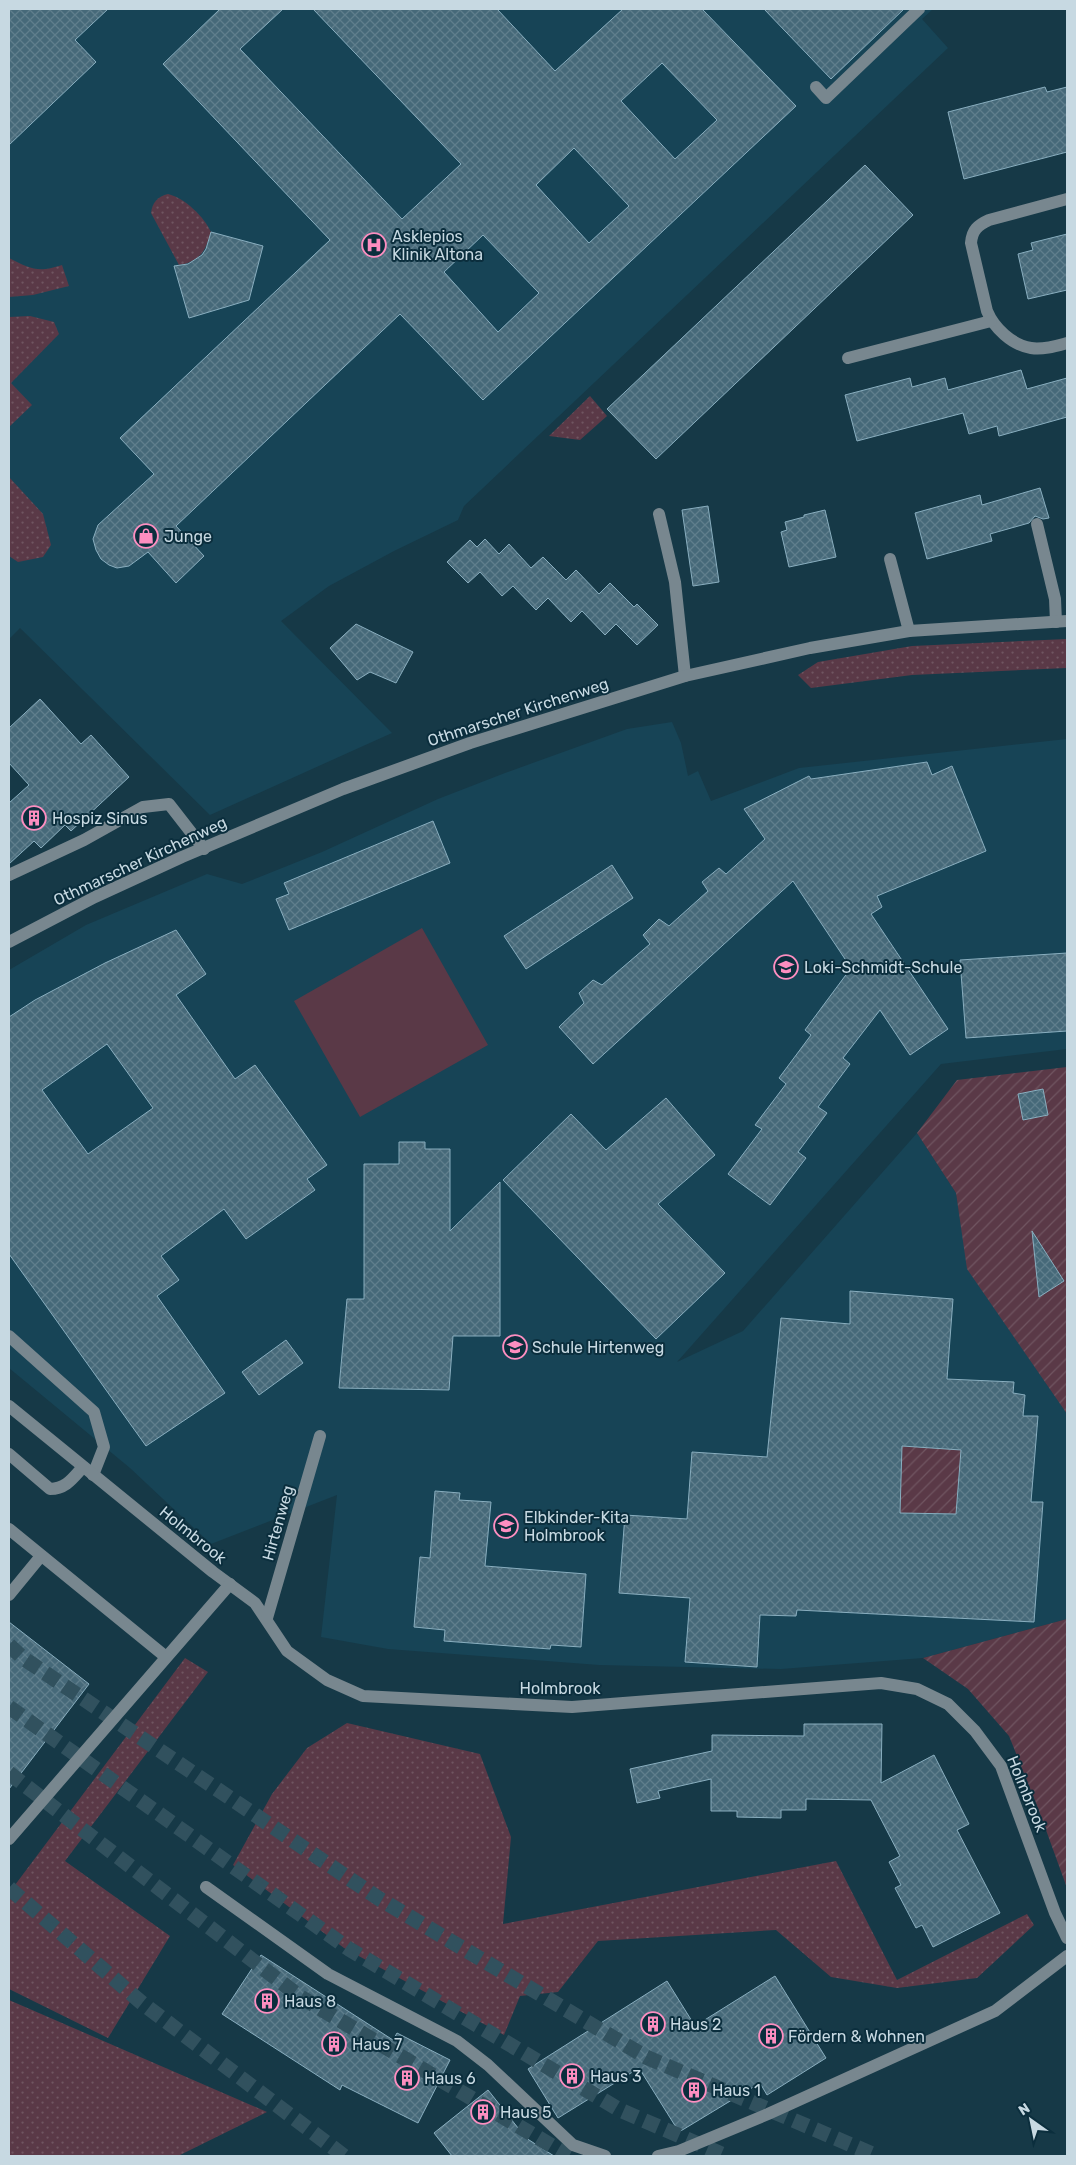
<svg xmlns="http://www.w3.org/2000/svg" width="1076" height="2165" font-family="Rubik,sans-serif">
<defs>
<pattern id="grass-dots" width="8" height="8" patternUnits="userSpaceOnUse" patternTransform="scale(1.25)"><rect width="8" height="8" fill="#5a3947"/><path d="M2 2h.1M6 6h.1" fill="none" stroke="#705561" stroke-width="1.8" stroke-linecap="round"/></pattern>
<pattern id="garden-furrows" width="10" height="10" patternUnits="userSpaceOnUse" patternTransform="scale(1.25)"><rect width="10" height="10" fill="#5a3947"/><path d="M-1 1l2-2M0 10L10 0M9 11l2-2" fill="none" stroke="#705561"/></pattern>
<pattern id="building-cross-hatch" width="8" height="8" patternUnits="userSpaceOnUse" patternTransform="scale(1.25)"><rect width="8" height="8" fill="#466979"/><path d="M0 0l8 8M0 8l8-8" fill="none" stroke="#5f7e8c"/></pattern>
</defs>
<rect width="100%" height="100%" fill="#163947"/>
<g fill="#174456">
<path d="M9 9H933L922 19 948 48 464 506 458 520 394 551 329 586 281 621 392 733 210 815 20 628 9 639Z"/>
<path d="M672 722 681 743 688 776 698 771 711 801 799 768 1067 739V1049L941 1064 677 1362 743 1331 917 1133 956 1193 968 1269 1067 1414V1619L923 1658 781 1669 599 1665 388 1649 321 1637 337 1495 211 1544 130 1468 9 1368V970L86 925 207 874 242 884 322 852 438 799 505 773 627 729Z"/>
</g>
<g fill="url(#grass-dots)">
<path d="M168 194C185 198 204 217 211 232 206 250 200 262 179 265L151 213C152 203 158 196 168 194Z"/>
<path d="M9 258C31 269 38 273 62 265L69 286 33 295 9 297Z"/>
<path d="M30 316 54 322 59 334 11 383 32 405 9 427V317Z"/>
<path d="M590 396 607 416 580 440 549 436Z"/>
<path d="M9 477 43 514 51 545 43 557 18 562 9 556Z"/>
<path d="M1067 639V668L912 675 811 688 798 675 818 662 912 646Z"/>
<path d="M185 1658 208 1672 65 1861 170 1936 108 2038 9 1989V1893Z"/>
<path d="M347 1723 480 1754 511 1837 503 1924 836 1861 897 1980 1027 1914 1034 1925 977 1978 897 1988 831 1977 776 1930 598 1941 558 1992 520 1996 504 2035 344 1948 233 1865 272 1794 307 1748Z"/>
<path d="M9 2000 267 2112 178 2156H9Z"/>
</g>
<g fill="url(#garden-furrows)">
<path d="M1067 1067V1414L967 1269 956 1193 917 1133 957 1080Z"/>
<path d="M902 1446 961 1450 956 1514 900 1513Z"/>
<path d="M1067 1619V1888L1038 1808 1009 1736 968 1689 923 1658Z"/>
</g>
<path fill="#5a3947" d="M422 928 488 1045 360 1117 294 1001Z"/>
<g fill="url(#building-cross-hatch)" stroke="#89aebf" fill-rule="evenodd">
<path d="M9 9H108L75 40 96 62 9 145Z"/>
<path d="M220 9H283L240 49 402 219 461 164 313 9H497L555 71 623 9H702L796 106 483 400 400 314 176 526 204 556 176 583 148 552 129 566 117 568 109 565 101 559 96 550 93 539 98 525 154 474 120 438 330 240 163 64ZM662 63 717 120 675 159 621 101ZM574 148 629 206 589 243 536 185ZM483 235 539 293 498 332 444 272Z"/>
<path d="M764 9H904L831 79Z"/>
<path d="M1045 87 1047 92 1067 87V152L964 179 948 112Z"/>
<path d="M865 165 913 215 656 459 607 409Z"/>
<path d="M211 232 263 246 249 300 189 318 174 266 188 264 202 255 206 249Z"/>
<path d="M1067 234V290L1028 299 1018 254 1033 250 1031 243Z"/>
<path d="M1021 370 1027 389 1067 378V417L999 436 997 426 969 434 963 413 857 441 845 395 910 378 912 387 945 378 948 390Z"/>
<path d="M1040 488 1049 518 1043 519 1035 516 1029 523 990 534 992 541 927 559 915 513 980 495 982 505Z"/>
<path d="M708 506 719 582 693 586 682 510Z"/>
<path d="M825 510 836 557 789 567 781 532 787 530 785 522 804 517V515Z"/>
<path d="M485 539 499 554 509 544 531 568 543 557 566 580 576 570 599 594 610 583 634 607 637 604 658 625 637 645 616 624 605 635 582 611 571 622 548 598 536 610 513 586 502 596 480 572 468 583 447 562 470 540 477 547Z"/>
<path d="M356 624 413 652 396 683 370 672 357 680 330 648Z"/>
<path d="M40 699 81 744 91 735 129 777 71 831 65 825 41 848 34 841 9 864V803L29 785 9 763V728Z"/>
<path d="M927 762 932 775 952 766 986 851 877 896 882 907 871 914 948 1029 910 1055 880 1010 843 1058 850 1064 818 1107 827 1113 798 1152 806 1158 770 1205 728 1174 762 1129 755 1125 786 1084 779 1078 811 1035 805 1030 851 968 793 881 593 1064 559 1027 584 1003 579 993 593 980 602 985 650 944 643 935 659 919 669 926 708 891 702 882 719 868 726 874 765 839 744 809 809 776 811 779Z"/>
<path d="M433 821 450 863 289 930 276 899 289 894 284 883Z"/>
<path d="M612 865 633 898 526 969 504 936Z"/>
<path d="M176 930 206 974 176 995 235 1079 255 1065 327 1165 307 1179 315 1190 246 1239 224 1209 161 1256 179 1280 157 1296 225 1393 146 1446 9 1254V1017L35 1000 105 963ZM107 1044 153 1108 88 1154 42 1090Z"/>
<path d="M1067 953V1031L966 1038 960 960Z"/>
<path d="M1043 1089 1048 1115 1023 1120 1018 1094Z"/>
<path d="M666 1098 715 1155 658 1204 725 1273 656 1339 503 1180 571 1114 606 1150Z"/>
<path d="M399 1142H425V1149H450V1231L500 1182V1336H453L449 1390 339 1388 347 1299H364V1164H399Z"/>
<path d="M1032 1231 1064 1281 1039 1297Z"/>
<path d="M850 1291 953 1299 947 1379 1014 1382 1013 1393 1025 1395 1023 1416H1038L1031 1502H1043L1034 1622 797 1610 796 1616 760 1615 757 1667 685 1662 690 1598 619 1593 625 1515 687 1519 692 1452 767 1457 781 1318 850 1324ZM902 1446 961 1450 956 1514 900 1513Z"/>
<path d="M286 1340 303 1363 259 1395 242 1372Z"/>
<path d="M435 1491 460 1493 459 1500 491 1502 485 1566 586 1574 581 1647 551 1645 550 1649 444 1641 445 1630 414 1627 420 1557 430 1558Z"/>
<path d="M9 1622 89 1684 9 1789Z"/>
<path d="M804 1724H882L881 1783 934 1755 969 1824 957 1830 1000 1913 933 1947 922 1925 916 1928 895 1888 901 1885 889 1862 900 1856 871 1800 806 1799V1810H781V1818L737 1817V1811H711V1779L658 1791 660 1798 637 1803 630 1769 712 1751V1735L804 1736Z"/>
<path d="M261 1955 393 2040 397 2033 450 2060 418 2123 342 2085 340 2090 222 2014Z"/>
<path d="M775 1976 826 2058 767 2095 760 2083 679 2132 639 2068 558 2118 528 2069 667 1981 695 2026Z"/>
<path d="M488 2090 526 2138 554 2156H452L434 2133Z"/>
</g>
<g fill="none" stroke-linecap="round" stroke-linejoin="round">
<g stroke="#31515e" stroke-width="15" stroke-dasharray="15 8" stroke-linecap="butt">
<path d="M9 1645 23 1658 378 1898 646 2057 877 2156"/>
<path d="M9 1707 349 1949 620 2110 726 2156"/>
<path d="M9 1773 299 1996 569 2156"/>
<path d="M9 1888 142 2003 344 2156"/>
</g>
<g stroke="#78878f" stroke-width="12">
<path d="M816 87 826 98 919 9"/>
<path d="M1067 199 989 220C978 225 972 230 971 243L987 311C994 328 1012 345 1031 348 1043 350 1056 346 1067 343"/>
<path d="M848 358 991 321"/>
<path d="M659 514 675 582 685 676"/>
<path d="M1037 524 1055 599 1056 622"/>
<path d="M890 559 909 631"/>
<path d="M9 875 84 840 143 807 169 804 204 849"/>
<path d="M9 942 95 897 182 857 343 789 470 743 685 676 810 648 909 631 1067 621"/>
<path d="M9 1336 94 1412 104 1447 93 1475"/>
<path d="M9 1406 213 1572 255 1603 287 1651 327 1680 363 1696 572 1707 881 1683 917 1689 948 1704 975 1731 1001 1766 1055 1913 1067 1938"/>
<path d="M9 1454 50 1489C66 1489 73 1478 83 1467"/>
<path d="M9 1529 166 1657"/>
<path d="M9 1595 41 1556"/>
<path d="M267 1618 320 1436"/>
<path d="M9 1839 230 1584"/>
<path d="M206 1887 328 1974 457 2041 488 2065 573 2145 605 2156"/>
<path d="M658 2156 679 2151 768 2114 995 2011 1067 1956"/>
</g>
</g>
<defs>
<g id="hospital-ring" transform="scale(1.25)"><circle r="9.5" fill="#0b2e3d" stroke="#fd8ec0" stroke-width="1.5"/><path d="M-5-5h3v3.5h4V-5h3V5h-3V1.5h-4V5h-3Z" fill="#fd8ec0"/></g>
<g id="shop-ring" transform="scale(1.25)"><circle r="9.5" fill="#0b2e3d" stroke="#fd8ec0" stroke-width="1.5"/><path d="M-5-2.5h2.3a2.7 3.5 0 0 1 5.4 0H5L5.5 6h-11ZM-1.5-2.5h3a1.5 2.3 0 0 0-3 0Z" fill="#fd8ec0"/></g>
<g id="building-ring" transform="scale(1.25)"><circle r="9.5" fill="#0b2e3d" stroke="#fd8ec0" stroke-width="1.5"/><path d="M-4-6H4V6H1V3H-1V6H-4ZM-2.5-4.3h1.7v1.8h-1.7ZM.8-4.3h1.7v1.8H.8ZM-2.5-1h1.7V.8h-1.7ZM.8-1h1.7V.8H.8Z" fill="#fd8ec0"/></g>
<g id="school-ring" transform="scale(1.25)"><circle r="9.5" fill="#0b2e3d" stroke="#fd8ec0" stroke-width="1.5"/><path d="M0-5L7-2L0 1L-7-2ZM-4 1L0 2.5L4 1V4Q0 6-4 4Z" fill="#fd8ec0"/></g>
</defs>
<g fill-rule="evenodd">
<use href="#hospital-ring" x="374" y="245"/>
<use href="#shop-ring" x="146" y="536"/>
<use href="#building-ring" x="34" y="818"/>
<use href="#school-ring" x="786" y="967"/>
<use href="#school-ring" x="515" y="1347"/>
<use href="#school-ring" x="506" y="1526"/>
<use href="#building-ring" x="267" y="2001"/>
<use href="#building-ring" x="653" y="2024"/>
<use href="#building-ring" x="771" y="2036"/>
<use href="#building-ring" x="334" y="2044"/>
<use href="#building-ring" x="572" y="2076"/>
<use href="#building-ring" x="407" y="2078"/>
<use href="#building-ring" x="694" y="2090"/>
<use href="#building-ring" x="483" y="2112"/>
</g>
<g text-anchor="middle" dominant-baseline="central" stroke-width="4" stroke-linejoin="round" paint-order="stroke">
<g font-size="16" fill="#c7d9e2" stroke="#0b2e3d" text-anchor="start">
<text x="392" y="236">Asklepios<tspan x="392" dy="18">Klinik Altona</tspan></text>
<text x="164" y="536">Junge</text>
<text x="52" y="818">Hospiz Sinus</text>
<text x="804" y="967">Loki-Schmidt-Schule</text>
<text x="532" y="1347">Schule Hirtenweg</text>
<text x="524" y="1517">Elbkinder-Kita<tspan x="524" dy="18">Holmbrook</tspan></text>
<text x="284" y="2001">Haus 8</text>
<text x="670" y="2024">Haus 2</text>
<text x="788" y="2036">Fördern &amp; Wohnen</text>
<text x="352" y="2044">Haus 7</text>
<text x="590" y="2076">Haus 3</text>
<text x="424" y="2078">Haus 6</text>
<text x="712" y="2090">Haus 1</text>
<text x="500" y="2112">Haus 5</text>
</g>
<g font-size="16" fill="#c7d9e2" stroke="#0b2e3d">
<text transform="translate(518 712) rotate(-18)">Othmarscher Kirchenweg</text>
<text transform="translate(140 861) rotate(-25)">Othmarscher Kirchenweg</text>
<text transform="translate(278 1523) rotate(-74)">Hirtenweg</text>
<text transform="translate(193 1535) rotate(39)">Holmbrook</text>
<text x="560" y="1688">Holmbrook</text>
<text transform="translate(1027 1794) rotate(68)">Holmbrook</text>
</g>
</g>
<rect width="1076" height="2165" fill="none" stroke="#c7d9e2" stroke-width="20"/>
<g transform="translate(1031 2120) rotate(327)" stroke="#0b2e3d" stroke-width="4" paint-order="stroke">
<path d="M0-4L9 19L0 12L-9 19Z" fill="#c7d9e2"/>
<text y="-8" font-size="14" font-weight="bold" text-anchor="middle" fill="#c7d9e2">N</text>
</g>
</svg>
